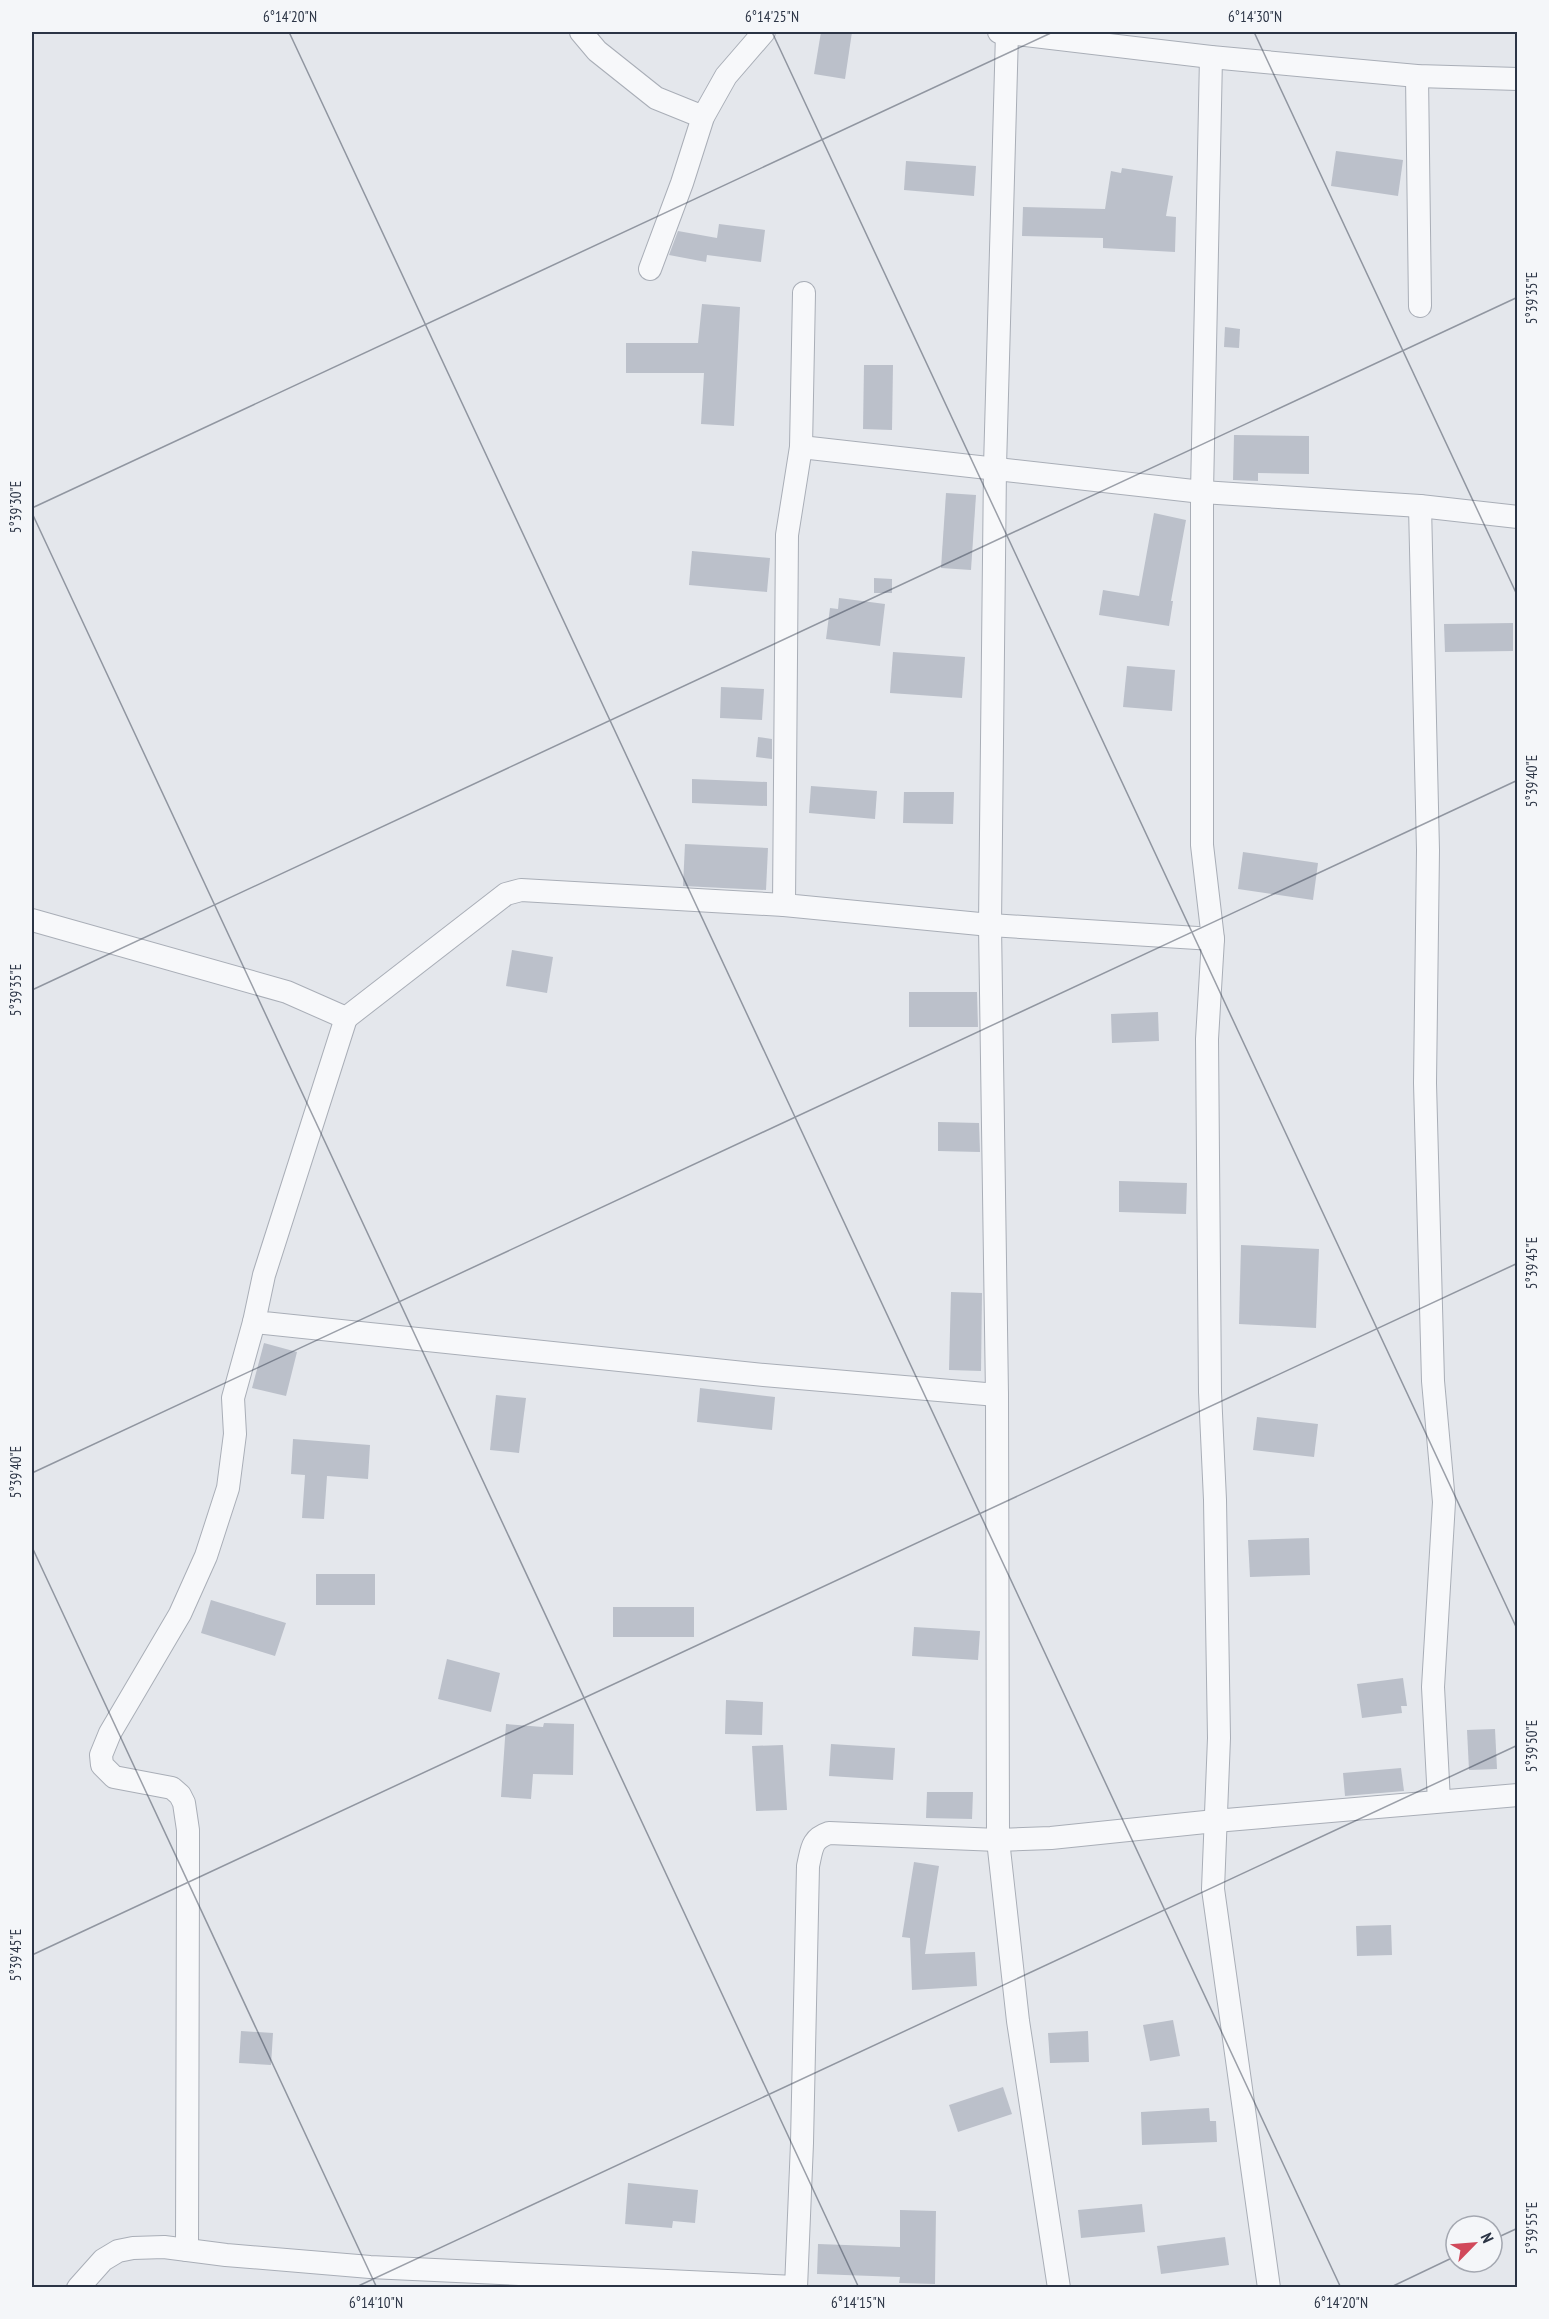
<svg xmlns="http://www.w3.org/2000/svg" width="1549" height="2319" font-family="'PT Sans Narrow',sans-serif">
<rect width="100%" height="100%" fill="#e4e7ec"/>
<g fill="#bbc0ca">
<path d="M821 32H852L845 79 814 74Z"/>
<path d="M1336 151 1403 160 1398 196 1331 186Z"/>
<path d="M906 161 976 166 974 196 904 190Z"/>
<path d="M1122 168 1173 176 1166 216 1176 217 1175 252 1103 248V238L1022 236 1023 207 1105 209 1111 171 1121 173Z"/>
<path d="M719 224 765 230 761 262 707 255 706 262 669 255 678 231 717 238Z"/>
<path d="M702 304 740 307 734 426 701 424 704 373H626V343H698Z"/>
<path d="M1225 327 1240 329 1239 348 1224 347Z"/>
<path d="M864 365H893L892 430 863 429Z"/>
<path d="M1234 435 1309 436V474L1258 473V481L1233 480Z"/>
<path d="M946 493 976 495 971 570 941 568Z"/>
<path d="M1154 513 1186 520 1171 601H1173L1169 626 1099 615 1103 590 1139 596Z"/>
<path d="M692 551 770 558 767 592 689 585Z"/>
<path d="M874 578 892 579V593H874Z"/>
<path d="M839 598 885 604 880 646 826 639 830 608 838 609Z"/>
<path d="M1513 623V651L1445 652 1444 624Z"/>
<path d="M893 652 965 657 962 698 890 693Z"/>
<path d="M1127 666 1175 670 1172 711 1123 707Z"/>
<path d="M721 687 764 689 762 720 720 718Z"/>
<path d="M758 737 772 739V759L756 757Z"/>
<path d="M692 779 767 782V806L692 803Z"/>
<path d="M811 786 877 791 875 819 809 813Z"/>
<path d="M904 792H954L953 824 903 823Z"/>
<path d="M685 844 768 848 766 890 683 886Z"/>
<path d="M1243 852 1318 863 1313 900 1238 889Z"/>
<path d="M512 950 553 957 547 993 506 986Z"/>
<path d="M909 992H977L978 1027H909Z"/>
<path d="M1158 1012 1159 1041 1112 1043 1111 1014Z"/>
<path d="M938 1122 979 1123 980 1152 938 1151Z"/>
<path d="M1119 1181 1187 1183 1186 1214 1119 1212Z"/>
<path d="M1241 1245 1319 1249 1316 1328 1239 1324Z"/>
<path d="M951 1292 982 1293 981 1371 949 1370Z"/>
<path d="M264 1343 297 1352 286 1396 252 1388Z"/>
<path d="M700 1388 775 1397 772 1430 697 1422Z"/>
<path d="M496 1395 526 1398 519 1453 490 1450Z"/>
<path d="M1257 1417 1318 1424 1314 1457 1253 1450Z"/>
<path d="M293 1439 370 1445 368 1479 327 1476 324 1519 302 1518 305 1475 291 1474Z"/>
<path d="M1309 1538 1310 1575 1250 1577 1248 1540Z"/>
<rect x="316" y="1574" width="59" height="31"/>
<path d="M211 1600 286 1623 275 1656 201 1633Z"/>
<rect x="613" y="1607" width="81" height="30"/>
<path d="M914 1627 980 1631 978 1660 912 1656Z"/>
<path d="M447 1659 500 1673 491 1712 438 1699Z"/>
<path d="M1403 1678 1407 1706H1401L1402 1713 1362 1718 1357 1684Z"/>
<path d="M726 1700 763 1702 762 1735 725 1734Z"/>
<path d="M544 1723 574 1724 573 1775 533 1774 531 1799 501 1797 506 1724 543 1727Z"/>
<path d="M1495 1729 1497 1769 1469 1770 1467 1730Z"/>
<path d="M831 1744 895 1748 893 1780 829 1776Z"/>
<path d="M783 1745 787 1810 756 1811 752 1746Z"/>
<path d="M1401 1768 1404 1791 1345 1796 1343 1773Z"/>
<path d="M927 1792H973L972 1819 926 1818Z"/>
<path d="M914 1862 939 1866 925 1954 975 1952 977 1986 912 1990 910 1938 902 1937Z"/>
<path d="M1391 1925 1392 1955 1357 1956 1356 1926Z"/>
<path d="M1173 2020 1180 2056 1150 2061 1143 2025Z"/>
<path d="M241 2031 273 2033 271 2065 239 2063Z"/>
<path d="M1088 2031 1089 2062 1050 2063 1048 2033Z"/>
<path d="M1003 2087 1012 2114 958 2132 949 2105Z"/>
<path d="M1209 2108 1210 2121H1216L1217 2142 1142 2145 1141 2112Z"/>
<path d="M628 2183 698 2190 695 2223 673 2221 672 2228 625 2224Z"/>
<path d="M1142 2204 1145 2232 1081 2238 1078 2210Z"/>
<path d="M900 2210 936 2211 935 2284 899 2283 900 2277 817 2274 818 2244 900 2247Z"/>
<path d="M1225 2237 1229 2265 1161 2274 1157 2246Z"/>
</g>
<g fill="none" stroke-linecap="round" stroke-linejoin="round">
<g stroke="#a9aeb7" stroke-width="24">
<g id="street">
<path d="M581 32 597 51 656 98 703 117"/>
<path d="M999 32 1211 57 1417 76 1518 79"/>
<path d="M1007 33 995 467 990 925 997 1395 998 1840 1018 2021 1059 2288"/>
<path d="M1211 57 1202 492V845L1213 939 1207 1039 1210 1392 1215 1500 1219 1738 1213 1889 1269 2288"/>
<path d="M1417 76 1420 306"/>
<path d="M650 269 682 183 703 117 726 76 764 32"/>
<path d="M804 293 801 447 787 535 784 905 990 925 1213 939"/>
<path d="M801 447 1202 492 1420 506 1518 517"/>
<path d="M1420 506 1428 850 1425 1083 1433 1381 1444 1502 1433 1687 1439 1801"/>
<path d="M32 920 287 992 346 1018 506 894 521 890 784 905"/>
<path d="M346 1018 264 1275 254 1322 764 1375 997 1395"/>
<path d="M187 2250 188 1870V1830L184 1803 180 1795 172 1788 114 1777 102 1765 101 1755 110 1733 180 1614 206 1556 228 1488 235 1434 233 1398 254 1322"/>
<path d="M78 2288 103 2260 118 2251 133 2248 164 2247 226 2255 370 2267 796 2287"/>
<path d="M796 2288 802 2143 808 1866C812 1849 811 1839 829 1833L998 1840 1051 1838 1215 1821 1518 1795"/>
</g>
</g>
<use href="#street" stroke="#f7f8fa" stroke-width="22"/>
</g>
<path fill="none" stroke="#2b3445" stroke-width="1.5" stroke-opacity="0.45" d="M289 32 1341 2288M772 32 1518 1631M1254 32 1518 597M32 508 1053 32M32 513 859 2288M32 990 1518 297M32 1473 1518 780M32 1547 377 2288M32 1955 1518 1263M1492 2240 1518 2228M354 2288 1518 1745M1389 2288 1456 2256"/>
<rect width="1549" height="2319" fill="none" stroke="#f4f6f9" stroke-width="66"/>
<g transform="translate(1474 2244) rotate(65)"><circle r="28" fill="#f4f6f9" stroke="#a4a8b1" stroke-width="1.5"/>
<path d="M0-4.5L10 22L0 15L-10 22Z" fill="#d1495b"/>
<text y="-9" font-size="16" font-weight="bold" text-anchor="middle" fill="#2b3445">N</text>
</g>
<rect x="33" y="33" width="1483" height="2253" fill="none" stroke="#2b3445" stroke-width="2"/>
<g font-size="15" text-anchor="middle" fill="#2b3445">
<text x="290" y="22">6°14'20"N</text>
<text x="772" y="22">6°14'25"N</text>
<text x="1255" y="22">6°14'30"N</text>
<text transform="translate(1532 298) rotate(-90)" y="5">5°39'35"E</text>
<text transform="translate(16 507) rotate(-90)" y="5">5°39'30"E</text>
<text transform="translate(1532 781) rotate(-90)" y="5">5°39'40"E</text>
<text transform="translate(16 990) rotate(-90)" y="5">5°39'35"E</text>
<text transform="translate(1532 1263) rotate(-90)" y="5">5°39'45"E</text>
<text transform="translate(16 1472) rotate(-90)" y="5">5°39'40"E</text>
<text transform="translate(1532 1746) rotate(-90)" y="5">5°39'50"E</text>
<text transform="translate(16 1955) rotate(-90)" y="5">5°39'45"E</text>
<text transform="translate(1532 2228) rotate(-90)" y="5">5°39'55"E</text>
<text x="376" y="2308">6°14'10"N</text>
<text x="858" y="2308">6°14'15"N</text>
<text x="1341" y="2308">6°14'20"N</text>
</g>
</svg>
